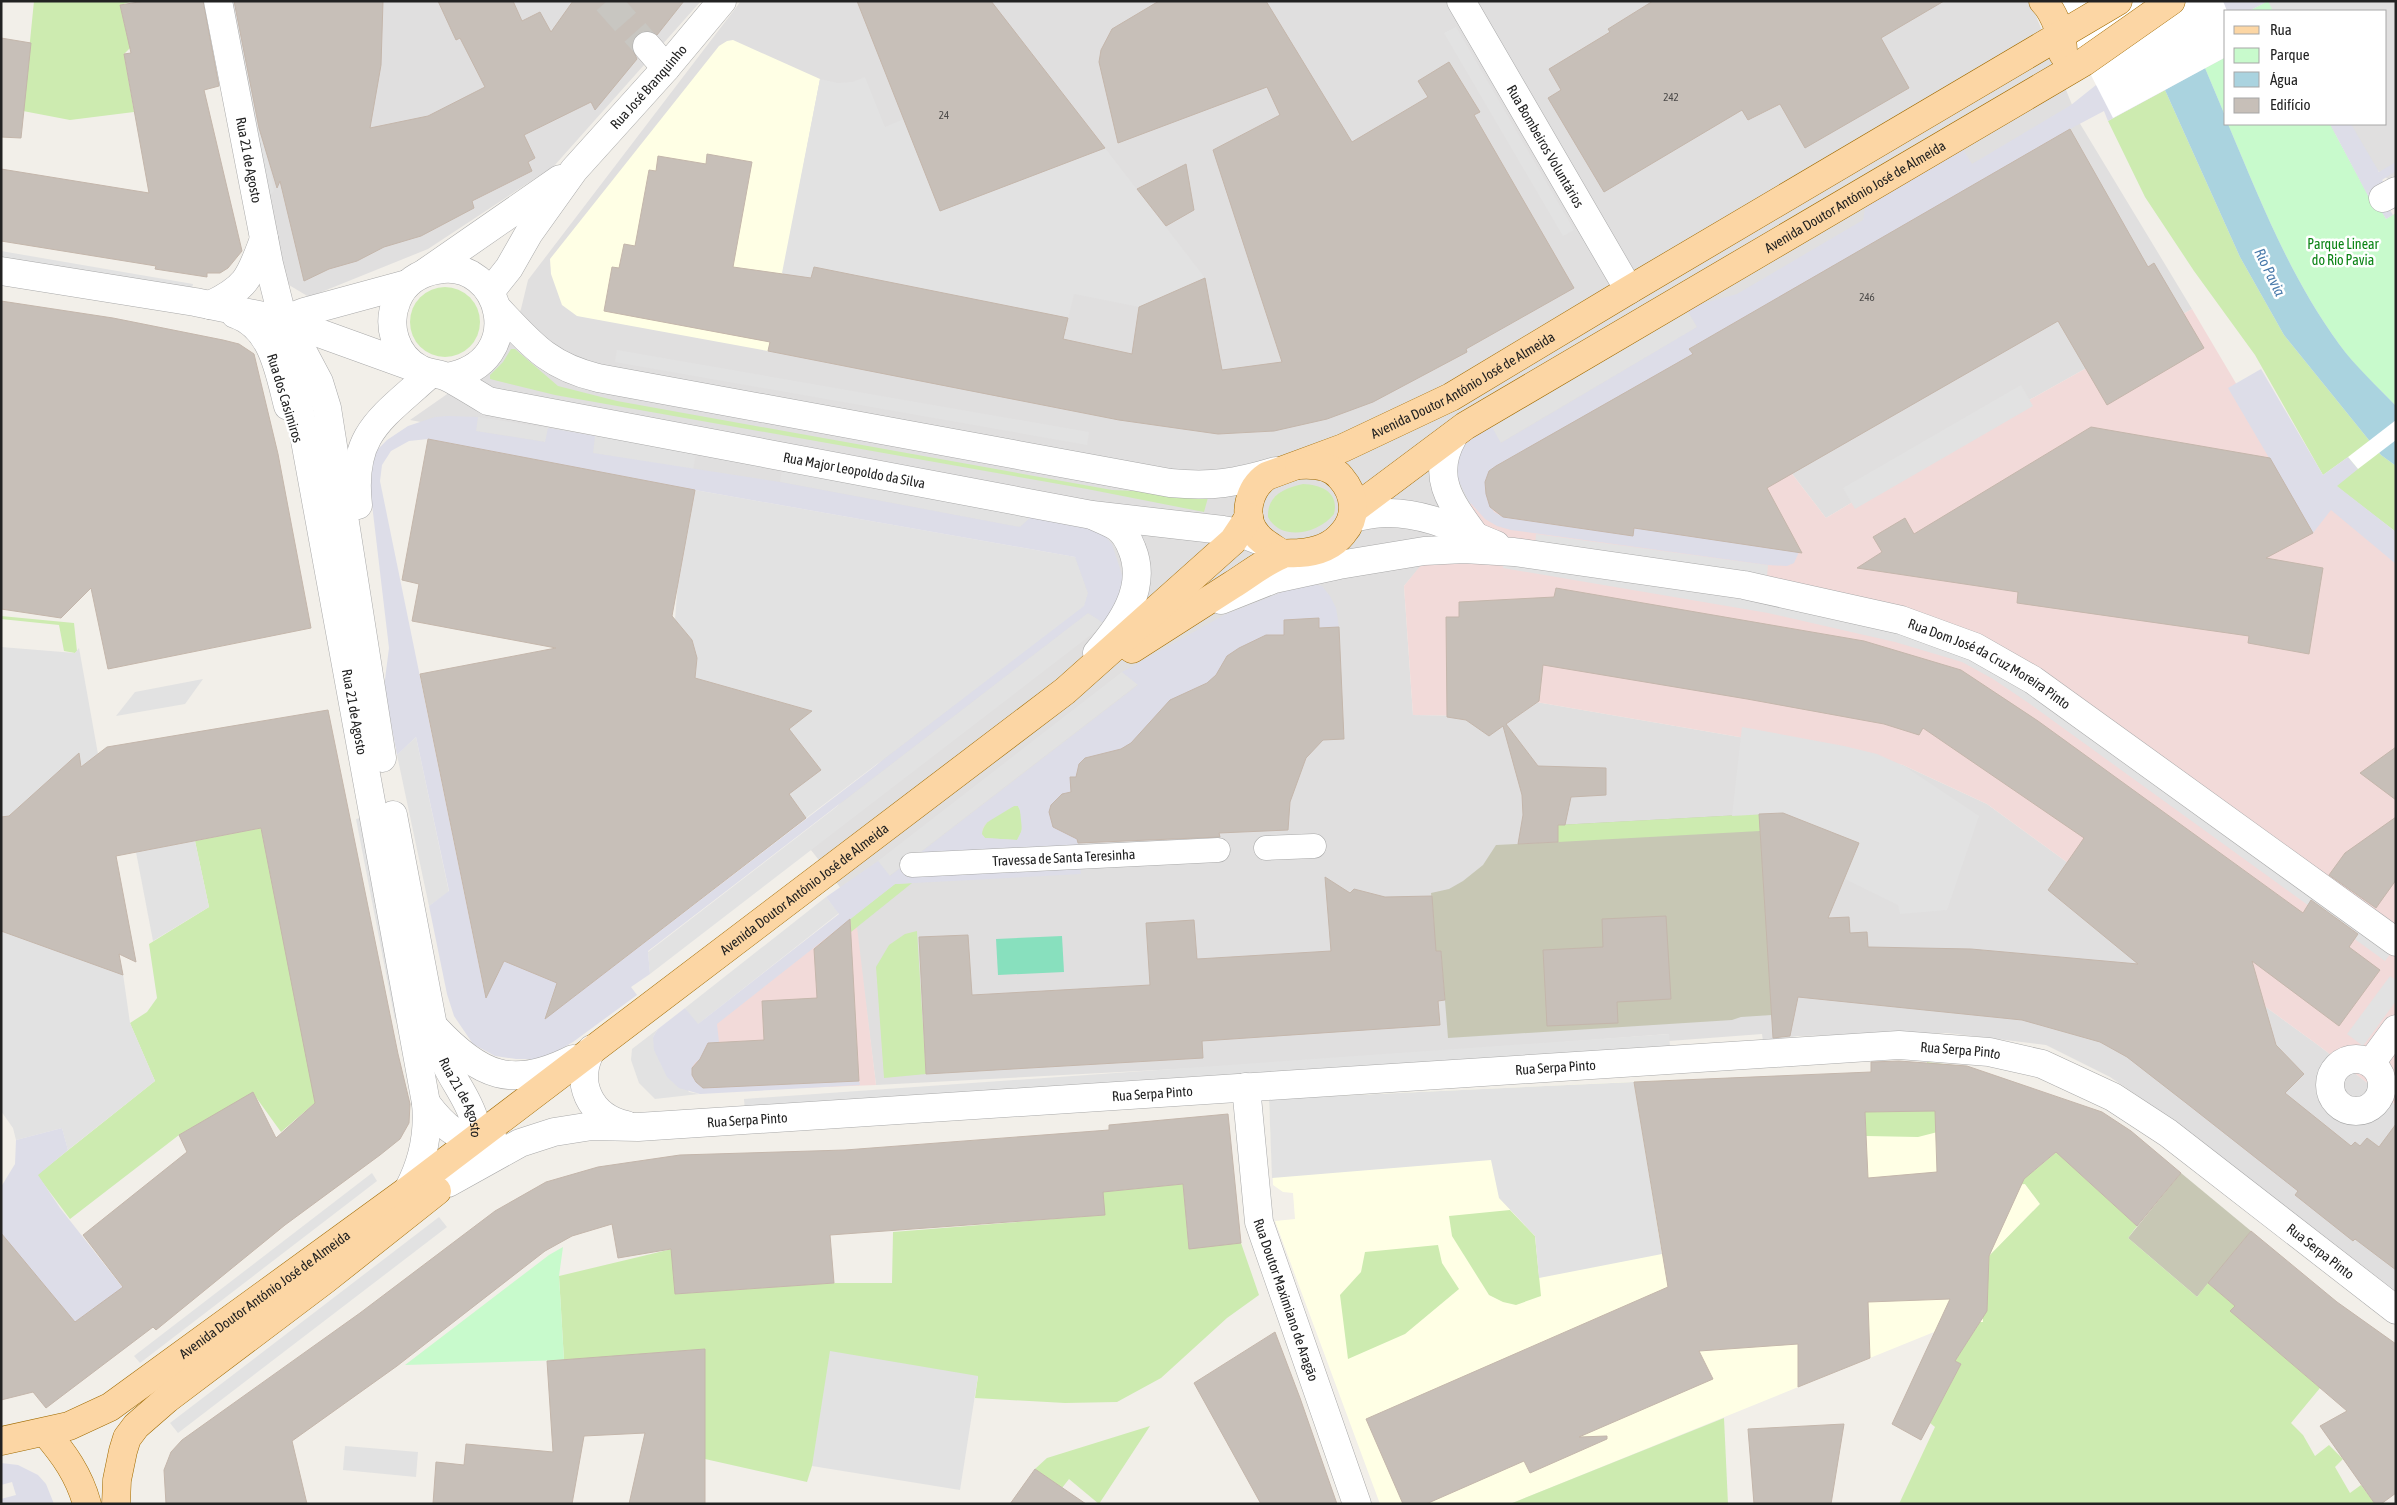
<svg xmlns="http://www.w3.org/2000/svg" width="2397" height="1505" font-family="'Asap Condensed',sans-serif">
<rect width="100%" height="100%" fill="#f2efe9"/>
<g fill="#e0dfdf">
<path d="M222 1H701L554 166 428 249 309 297 284 282Z"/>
<path d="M741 1H2030L2079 122 2192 309 1938 451 1826 518 1701 355 1443 540 1404 586 1413 715 1483 716 1536 702 1903 765 1987 804 2318 1045 2396 1105V1298L2170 1118 2110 1077 2046 1045 1948 1033 1798 1036 1763 1041 1762 1034 1669 1041V1034L1289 1063 876 1085 853 904 804 841 1089 544 410 420 483 369 509 337 521 309 528 280Z"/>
<path d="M2261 1H2396V186L2324 124H2386V11H2266Z"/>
</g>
<g fill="#f2dad9">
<path d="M2192 309 2276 451 2396 546V1105L2318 1045 1987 804 1903 765 1536 702 1483 716 1413 715 1404 586 1499 469 1701 355 1826 518 1938 451Z"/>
<path d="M852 913 856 919 876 1085 699 1092 680 1070 682 1047Z"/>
</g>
<g fill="#ffffe5">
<path d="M733 40 820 79 768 351 577 316 562 305 551 274 550 259 719 46 727 41Z"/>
<path d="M1673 1080 1671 1118 1961 1126 2025 1184 2040 1204 1989 1256V1273L1978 1274 1984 1322 1944 1328 1510 1504H1380L1275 1221 1295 1219 1293 1193 1283 1192 1273 1185 1269 1099Z"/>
</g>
<g fill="#c7c7b4">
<path d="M1759 814 1772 1015 1741 1017 1732 1020 1448 1038 1441 951H1432L1434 921 1431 893 1449 889 1463 881 1483 865 1496 845 1558 842V825Z"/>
<path d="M2181 1173 2251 1231 2197 1297 2128 1238Z"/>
</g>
<g fill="#cdebb0">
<path d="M34 1H133L120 5 130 48 124 54 134 112 70 120 23 111Z"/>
<path d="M2165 90 2240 257 2284 335 2381 455 2396 466V532L2336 486 2348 457 2323 475 2255 355 2194 271 2145 197 2108 121Z"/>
<circle cx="445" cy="322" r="35"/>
<path d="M511 349H515L558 386 617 401 1112 490 1209 494 1204 512 1087 489 555 395 490 379V375L503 362Z"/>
<path d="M1303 484C1323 485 1339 493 1334 514 1318 534 1281 542 1268 517 1267 495 1285 488 1303 484Z"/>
<path d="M1 616 74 623 77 651 75 653 64 651 59 625 1 619Z"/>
<path d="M1014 806H1018C1023 815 1024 832 1017 840L985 838 982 834C983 820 1002 811 1014 806Z"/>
<path d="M1759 814 1760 831 1558 842V825Z"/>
<path d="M261 828 316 1102 281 1132 253 1093 179 1135 70 1219 37 1175 155 1081 130 1023 147 1012 157 998 149 944 209 907 195 841Z"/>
<path d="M912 883 851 932 850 919 895 884Z"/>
<path d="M917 931 926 1074 884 1078 876 967 889 945 905 934Z"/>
<path d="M1927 1062 1969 1067 1961 1121 2034 1171 2061 1148 2079 1173 2137 1226 2128 1238 2197 1297 2208 1283 2235 1306 2231 1311 2320 1388 2291 1423 2303 1435 2315 1456 2329 1445 2343 1459 2335 1467 2350 1493 2361 1485 2375 1504H1899L1935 1427 1930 1423 1961 1364 1955 1361 1980 1322H1983L1978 1273H1988L1989 1256 2040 1204 2025 1184 1998 1187 1961 1126 1918 1137 1866 1136 1865 1112 1927 1111Z"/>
<path d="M1183 1184 1189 1248 1241 1243 1259 1295 1227 1318 1161 1378 1117 1402 1065 1403 975 1398 978 1376 812 1466 807 1482 705 1459V1349L564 1360 559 1276 672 1249 675 1294 834 1283H892L893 1232 1104 1215 1103 1192Z"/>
<path d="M1510 1210 1535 1236 1541 1296 1516 1305 1503 1302 1489 1295 1452 1236 1449 1216Z"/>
<path d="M1438 1245 1442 1263 1459 1289 1405 1334 1348 1359 1340 1295 1361 1272 1365 1252Z"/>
<path d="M1724 1418 1728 1504H1510Z"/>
<path d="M1150 1426 1099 1504 1069 1479 1062 1488 1035 1469 1047 1458Z"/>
</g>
<g fill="#c8facc">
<path d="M2268 1 2273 11H2249Z"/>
<path d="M2226 57V118L2205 68Z"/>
<path d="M2228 124H2330L2376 210 2380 208 2386 219 2396 213V406C2377 386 2355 367 2339 344 2290 277 2260 200 2228 124Z"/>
<path d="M563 1247 559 1276 564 1360 405 1365 549 1255Z"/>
</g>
<path fill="#88e0be" d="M1062 936 1064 972 998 975 996 939Z"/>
<g fill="#e2e2e2">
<path d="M227 1H237L274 191 266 199Z"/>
<path d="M1456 27 1574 230 1563 236 1444 33Z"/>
<path d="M865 77 885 127 904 119 941 211 1105 148 1205 278 1139 307 1074 294 1068 318 814 267 811 278 782 273 820 79 838 83 852 82Z"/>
<path d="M1 251 193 284 191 294 1 261Z"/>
<path d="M1686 308 1697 327 1500 443 1490 424Z"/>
<path d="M617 350 1089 432 1087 445 615 362Z"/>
<path d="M2021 385 2033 406 1855 509 1843 488Z"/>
<path d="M478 417 548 428 546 442 476 431Z"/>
<path d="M595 436 696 452 693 470 593 453Z"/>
<path d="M782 469 1033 515 1020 527 780 482Z"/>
<path d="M695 490 1075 557 1088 593 1085 606 806 818 789 794V729L812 711 695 678 697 658 692 640 675 620 678 581Z"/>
<path d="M1536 534 1768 565 1767 576 1535 545Z"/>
<path d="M1504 558 1771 602 1931 641 1998 671 2391 953 2385 961 2030 704 1993 679 1962 662 1895 642 1768 613 1503 568Z"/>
<path d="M1088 613 1105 624 650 974 648 952Z"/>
<path d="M1 647 75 653 79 648 98 754 81 767 79 754 1 823Z"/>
<path d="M1122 672 1138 684 889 876 878 861Z"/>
<path d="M203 679 185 704 116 716 135 692Z"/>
<path d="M1742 727 1844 746 1877 754 1904 766 1979 816 1947 910 1900 914 1898 905 1845 879 1859 843 1783 813 1732 816Z"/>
<path d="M416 737 449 892 429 906 397 755Z"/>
<path d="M364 817 403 1018 395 1020 356 819Z"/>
<path d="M195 841 209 907 153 941 136 852Z"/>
<path d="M826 897 839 913 697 1025 685 1008Z"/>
<path d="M1 931 123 974 130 1023 155 1081 68 1150 62 1128 16 1140 13 1128 1 1111Z"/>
<path d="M2390 976 2396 980V1001L2363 1046 2347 1034Z"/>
<path d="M658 1029 653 1037 689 1092 699 1094 655 1099 639 1083 631 1060 632 1049Z"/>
<path d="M1669 1034 1670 1046 745 1112 744 1099Z"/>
<path d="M1634 1082 1662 1254 1539 1278 1535 1236 1499 1198 1491 1160 1272 1178 1269 1099Z"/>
<path d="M372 1173 377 1181 140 1363 134 1356Z"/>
<path d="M439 1217 447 1227 178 1433 170 1423Z"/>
<path d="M830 1351 978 1376 960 1490 812 1466Z"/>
<path d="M345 1446 418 1452 416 1477 343 1470Z"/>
</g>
<g fill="#dddde8" fill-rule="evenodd">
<path d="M2201 1H2268L2249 11H2226V57L2108 121 2104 111 2070 129 1689 349 1693 354 1496 466 1487 475 1485 488 1488 502 1494 512 1503 517 1633 536 1634 528 1799 552 1794 563 1787 566 1768 565 1511 530 1497 526 1485 519 1468 500 1456 475 1457 455 1470 436 1490 424 1501 443 1697 327 1686 308 1737 294 1863 220 1866 203 1961 146 1972 164 2071 105Z"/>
<path d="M2330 124H2351L2379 172 2396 162V171L2382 180 2386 185 2388 207 2393 215 2386 219 2380 209 2376 211Z"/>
<path d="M2261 369 2323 475 2348 457 2358 469 2337 486 2396 532V564L2331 510 2313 533 2228 388Z"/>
<path d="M448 416 478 417 476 431 545 442 548 428 595 436 593 453 780 482 1020 527 1033 515 1085 526 1103 534 1112 544 1123 578 1121 596 1105 624 1088 613 648 951 650 974 631 987 637 995 573 1042 554 1053 536 1059H516L495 1056 473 1044 454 1016 447 994 429 906 449 891 416 737 397 755 384 687 389 648 369 479 373 454 387 440 408 426 435 417ZM428 439 695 490 1075 557 1088 593 1084 606 558 1009 551 1001 557 983 504 961 494 981 483 985 380 481 382 465 391 451 409 441Z"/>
<path d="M1311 583 1322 586 1330 596 1336 608 1339 627 1319 628 1318 618 1284 620V635L1263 636V643H1249L1239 648 1227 656 1216 675 1207 683 1170 700 1131 743 1121 749 1085 758 1079 764 1076 777H1071V792L1056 800 1049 812 1054 827 1076 828 1081 874 895 884 717 1024 719 1042 706 1046 703 1057 696 1062 692 1067V1075L696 1082 703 1087 859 1081 860 1085 700 1094 679 1088 667 1077 654 1050 653 1037 658 1029 685 1008 698 1024 839 914 826 897 878 861 890 876 1138 685 1122 672 1224 615 1277 594ZM1014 806H1018L1020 810 1022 830 1017 840 985 838 982 835V828L986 823Z"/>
<path d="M62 1128 68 1150 38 1175 60 1208 153 1326 124 1349 94 1308 75 1322 1 1233V1187L15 1164 16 1140Z"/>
<path d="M1 1463 18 1465 38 1475 46 1484 54 1504H1V1499L16 1495 12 1482 1 1485Z"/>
</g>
<path fill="#aad3df" d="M2205 68 2226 118V124H2228C2260 200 2290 277 2339 344 2355 366 2377 386 2396 406V466L2381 455 2284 335 2240 257 2165 90Z"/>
<g fill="#fff">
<path d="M2053 1H2223L2227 11 2226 57 2113 118Z"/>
<path d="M2396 420V440L2358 469 2348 457Z"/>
</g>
<g fill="#c7bfb8" stroke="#c4b6ab" fill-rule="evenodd">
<path d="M145 1H203L219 86 204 90 242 251 228 268 220 273H207V277L155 269 156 266 1 241V169L149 193 124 54 131 53 120 5Z"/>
<path d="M234 1H383L381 65 370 128 428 116 485 87 460 38 456 40 438 1H513L522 21 540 12 551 32 573 1H684L657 35 645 31 636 35 632 41V48L637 59 595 110 591 102 524 135 535 158 528 162 532 171 472 201 474 208 421 236 384 247 357 261 329 269 304 281 280 181 277 188 259 128Z"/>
<path d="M857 1H991L1105 148 940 211Z"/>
<path d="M1159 1H1266L1352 142 1428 97 1418 81 1449 62 1480 112 1474 115 1574 288 1466 349 1467 352 1373 402 1327 419 1274 431 1218 434 1119 420 768 351 770 342 604 311 612 267 619 268 624 244 635 246 649 170 656 171 658 156 706 164 707 154 752 162 733 267 811 278 814 267 1068 318 1063 339 1132 354 1139 307 1205 278 1222 370 1282 362 1213 150 1280 115 1267 87 1118 143 1099 62 1101 50 1112 29Z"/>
<path d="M1653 1H1944L1881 38 1909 88 1805 148 1780 104 1748 120 1742 110 1604 192 1548 98 1561 90 1549 69 1610 32 1608 29Z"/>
<path d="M1 38 31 43 21 138 1 137Z"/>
<path d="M2070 129 2148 267 2154 263 2204 348 2107 405 2058 321 1767 488 1802 553 1634 528 1633 536 1503 517 1490 507 1486 494 1485 482 1489 471 1496 466 1693 354 1689 349Z"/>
<path d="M1186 164 1194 210 1166 226 1137 189Z"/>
<path d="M1 301 113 318 223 340 239 344 254 354 278 454 311 628 108 669 91 588 61 618 1 609Z"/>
<path d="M2091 427 2270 458 2313 533 2266 558 2323 568 2309 654 2248 643 2249 636 2017 603 2018 592 1857 568 1882 552 1873 537 1905 518 1914 534Z"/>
<path d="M428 439 695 490 672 616 692 640 697 658 695 678 812 711 789 729 821 770 789 794 806 818 545 1019 557 983 504 961 486 998 420 674 556 648 412 621 419 584 402 580Z"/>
<path d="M1556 588 1864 641 1961 670 2038 721 2303 913 2311 900 2358 934 2349 947 2380 970 2339 1026 2252 961 2276 1045 2304 1074 2285 1093 2351 1146 2355 1142 2360 1146 2367 1138 2379 1147 2396 1124V1270L2355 1239 2353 1241 2295 1195 2298 1191 2190 1106 2127 1057 2100 1042 2022 1020 1798 997 1790 1036 1773 1038 1759 814 1783 813 1859 843 1828 918 1849 917 1850 933 1867 932 1868 947 1971 949 2138 964 2048 890 2084 838 1923 728 1919 735 1884 724 1747 699 1543 665 1539 701 1506 724 1538 766 1606 768V795L1571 797 1565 825H1558V842L1518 844 1523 815 1522 795 1503 726 1489 736 1466 720 1447 717 1446 617H1459V602L1554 597Z"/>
<path d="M1319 618V628L1339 627 1344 739 1323 740 1306 758 1290 802 1288 830 1219 833 1220 837 1078 843 1077 839 1053 827 1049 812 1051 805 1062 794 1071 792 1070 777H1076L1079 764 1085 758 1121 749 1131 743 1170 700 1207 683 1216 675 1227 656 1239 648 1266 635H1284V620Z"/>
<path d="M328 710 398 1054 410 1104 409 1123 400 1139 380 1155 285 1225 156 1330 153 1327 46 1408 33 1392 1 1400V1233L75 1322 123 1287 83 1235 187 1152 179 1135 253 1092 276 1138 315 1103 261 828 116 856 136 962 119 954 123 975 1 931V817L9 816 79 753 81 767 107 747Z"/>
<path d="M2396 747V800L2360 773Z"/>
<path d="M2396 817V880L2376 908 2329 875 2345 853Z"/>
<path d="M1325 877 1350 893 1354 889 1385 897 1432 896 1436 951H1441L1445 1000 1438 1001 1440 1025 1202 1041 1203 1058 926 1074 919 937 968 935 972 995 1150 985 1146 923 1194 920 1197 959 1331 951Z"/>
<path d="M1666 916 1671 999 1617 1002 1618 1023 1547 1026 1543 950 1603 947 1602 919Z"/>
<path d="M850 919 859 1081 703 1088 696 1082 692 1075V1068L700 1059 708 1043 764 1040 762 1001 817 998 814 949Z"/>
<path d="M1899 1061 1967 1066 2102 1112 2131 1131 2181 1173 2137 1226 2056 1152 2024 1179 1989 1256 1987 1311 1955 1361 1961 1364 1921 1440 1892 1424 1950 1299 1868 1302 1870 1358 1798 1387V1344L1699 1351 1713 1379 1579 1437 1607 1436V1439L1530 1473 1524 1461 1426 1504H1403L1366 1419 1668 1287 1634 1082 1871 1072V1062ZM1935 1111 1937 1172 1868 1178 1865 1112Z"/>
<path d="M1228 1114 1241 1243 1189 1249 1183 1184 1103 1192 1105 1215 830 1235 834 1283 675 1294 671 1249 618 1258 612 1224 572 1236 545 1251 397 1366 292 1441 307 1504H166L164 1470 171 1452 182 1440 360 1313 495 1211 546 1182 598 1167 680 1155 845 1150 1109 1130V1125Z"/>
<path d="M2251 1231 2337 1302 2396 1344V1493L2381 1504H2375L2320 1426 2347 1411 2230 1311 2235 1306 2208 1283Z"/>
<path d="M1275 1332 1300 1398 1337 1504H1261L1194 1383Z"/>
<path d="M705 1349V1504H629L645 1433 584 1436 572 1504H433L436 1462 464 1465 466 1444 553 1452 547 1361Z"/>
<path d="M1844 1424 1831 1504H1754L1748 1429Z"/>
<path d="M1035 1469 1086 1504H1010Z"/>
</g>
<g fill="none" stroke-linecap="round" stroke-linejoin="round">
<path stroke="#c8c6c1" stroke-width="28" stroke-dasharray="28 14" stroke-linecap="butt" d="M607 1 647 46"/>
<g stroke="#a9a9a9" stroke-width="25">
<g id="pedestrian">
<path d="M1266 848 1314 846"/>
<path id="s1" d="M912 865 1218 850"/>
</g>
</g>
<g stroke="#a9a9a9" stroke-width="29">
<g id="minor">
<path id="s2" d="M1461 1 1629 290"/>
<path d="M647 46 666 68"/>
<path d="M2383 198 2396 191"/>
<path d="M1 271 195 302 283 320"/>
<path d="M210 305C248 287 250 276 264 239"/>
<path d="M235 314C273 327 279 372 288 406"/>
<path d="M1453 437C1430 477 1451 503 1475 536"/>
<path d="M1352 518C1363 516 1375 513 1386 513 1425 512 1461 531 1496 545"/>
<path id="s3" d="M1221 600 1274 579 1339 565 1424 551 1464 549 1514 552 1744 585 1901 620 1975 647 2033 680 2396 942"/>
<circle cx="2356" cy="1085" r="26"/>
<path d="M2371 1063 2396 1029"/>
<path id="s4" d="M1246 1087 1259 1222 1357 1504"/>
</g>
</g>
<g stroke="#a9a9a9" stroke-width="29">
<g id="tertiary">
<path id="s5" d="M218 1 269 264 283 320 426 1103C429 1135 423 1162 408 1190"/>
<path d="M426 272 560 179"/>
<path id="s6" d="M490 292 509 268 529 233 574 170 666 68 722 1"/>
<path d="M497 308C531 344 548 366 598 378L1170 483C1213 487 1235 483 1276 471"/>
<path d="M283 320 416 368"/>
<path d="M283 320 304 312 407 284"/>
<path d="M293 333 319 382 327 408 382 758"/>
<path id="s7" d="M447 377C530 362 502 257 437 270 419 273 404 283 397 300 386 325 395 356 420 369 429 374 440 373 449 378 462 385 475 393 488 401L1092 515 1223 530 1240 533 1258 540"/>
<path d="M358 505C350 433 382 418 430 374"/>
<path d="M1096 517C1103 520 1110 523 1117 527 1124 532 1129 541 1132 549 1148 588 1121 625 1097 653"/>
<path id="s8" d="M393 815 433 1026C437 1037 439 1049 444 1060 457 1091 491 1122 468 1157"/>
<path d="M435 1028C480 1076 512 1090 573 1059"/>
<path d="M592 1049C573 1082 590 1117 626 1125"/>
<path d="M426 1103C444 1127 461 1144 492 1136"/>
<path id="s9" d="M448 1183 520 1143 554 1132 592 1126 638 1127 1899 1045 1989 1052 2042 1064 2113 1097 2168 1133 2396 1310"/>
</g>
</g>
<g stroke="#a06b00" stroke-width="29">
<g id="primary">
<path d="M2043 1C2054 12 2064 38 2063 54"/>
<path id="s10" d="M1354 509 1465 426 2084 62 2171 1"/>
<path id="s11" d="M1282 554C1274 548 1263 543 1257 535 1241 517 1249 488 1267 476L1343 448 1451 397 1629 290 2118 1"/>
<path d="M1132 649C1165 628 1199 606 1232 585 1248 575 1264 562 1281 555 1286 552 1293 554 1299 553 1316 552 1332 547 1343 533 1358 516 1355 494 1341 478 1332 466 1314 464 1299 465"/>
<path d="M45 1432C64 1454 79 1475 87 1504"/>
<path id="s12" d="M1 1441 69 1426 110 1407 408 1190 1065 691 1233 541 1249 517"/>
<path d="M116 1504 117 1480 123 1451 127 1438 136 1426 167 1399 326 1279 437 1191"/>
</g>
</g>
<use href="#pedestrian" stroke="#fff" stroke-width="24"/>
<use href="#minor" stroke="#fff" stroke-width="28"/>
<use href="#tertiary" stroke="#fff" stroke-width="28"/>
<use href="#primary" stroke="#fcd6a4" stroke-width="28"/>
</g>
<g text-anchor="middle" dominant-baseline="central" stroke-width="5" stroke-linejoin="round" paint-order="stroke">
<g font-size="11" fill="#4b4948">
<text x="1671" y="97">242</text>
<text x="944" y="115">24</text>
<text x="1867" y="297">246</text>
</g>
<g font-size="14" fill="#222" stroke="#fff">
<text stroke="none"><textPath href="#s6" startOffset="260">Rua José Branquinho</textPath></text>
<text stroke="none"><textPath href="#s2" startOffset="168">Rua Bombeiros Voluntários</textPath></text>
<text stroke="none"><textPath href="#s5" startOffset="162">Rua 21 de Agosto</textPath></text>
<text stroke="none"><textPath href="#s10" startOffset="591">Avenida Doutor António José de Almeida</textPath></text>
<text stroke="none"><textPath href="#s11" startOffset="315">Avenida Doutor António José de Almeida</textPath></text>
<text transform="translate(285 398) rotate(73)">Rua dos Casimiros</text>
<text stroke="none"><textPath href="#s7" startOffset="755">Rua Major Leopoldo da Silva</textPath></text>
<text stroke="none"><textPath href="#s3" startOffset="792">Rua Dom José da Cruz Moreira Pinto</textPath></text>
<text stroke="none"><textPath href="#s5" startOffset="724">Rua 21 de Agosto</textPath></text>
<text stroke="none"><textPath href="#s1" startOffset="152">Travessa de Santa Teresinha</textPath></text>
<text stroke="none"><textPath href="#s12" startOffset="981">Avenida Doutor António José de Almeida</textPath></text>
<text stroke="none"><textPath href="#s9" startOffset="1528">Rua Serpa Pinto</textPath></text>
<text stroke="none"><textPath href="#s9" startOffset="1122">Rua Serpa Pinto</textPath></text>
<text stroke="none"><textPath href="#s9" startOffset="718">Rua Serpa Pinto</textPath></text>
<text stroke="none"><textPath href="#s8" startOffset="292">Rua 21 de Agosto</textPath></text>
<text stroke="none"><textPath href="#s9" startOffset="312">Rua Serpa Pinto</textPath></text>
<text stroke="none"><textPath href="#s9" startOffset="1948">Rua Serpa Pinto</textPath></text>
<text stroke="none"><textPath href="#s12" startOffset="306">Avenida Doutor António José de Almeida</textPath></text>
<text stroke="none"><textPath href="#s4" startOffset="218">Rua Doutor Maximiano de Aragão</textPath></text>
</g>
<g font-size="14" fill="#0c8416" stroke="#fff">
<text x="2343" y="244">Parque Linear<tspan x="2343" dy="16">do Rio Pavia</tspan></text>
</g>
<g font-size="15" font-style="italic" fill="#4a7aab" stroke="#fff">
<text transform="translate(2270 272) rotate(64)">Rio Pavia</text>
</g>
</g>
<rect width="2397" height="1505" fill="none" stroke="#222222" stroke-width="5"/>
<rect x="2224" y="10" width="162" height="115" fill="#ffffff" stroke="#a7a7a7"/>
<rect x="2234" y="26" width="25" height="8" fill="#fcd6a4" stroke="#a7a7a7"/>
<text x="2270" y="35" font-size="15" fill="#222222">Rua</text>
<rect x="2234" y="48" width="25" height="15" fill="#c8facc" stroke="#a7a7a7"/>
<text x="2270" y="60" font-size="15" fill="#222222">Parque</text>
<rect x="2234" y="72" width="25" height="15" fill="#aad3df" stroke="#a7a7a7"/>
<text x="2270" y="85" font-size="15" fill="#222222">Água</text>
<rect x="2234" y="98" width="25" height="15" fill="#c7bfb8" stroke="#a7a7a7"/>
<text x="2270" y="110" font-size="15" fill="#222222">Edifício</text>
</svg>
